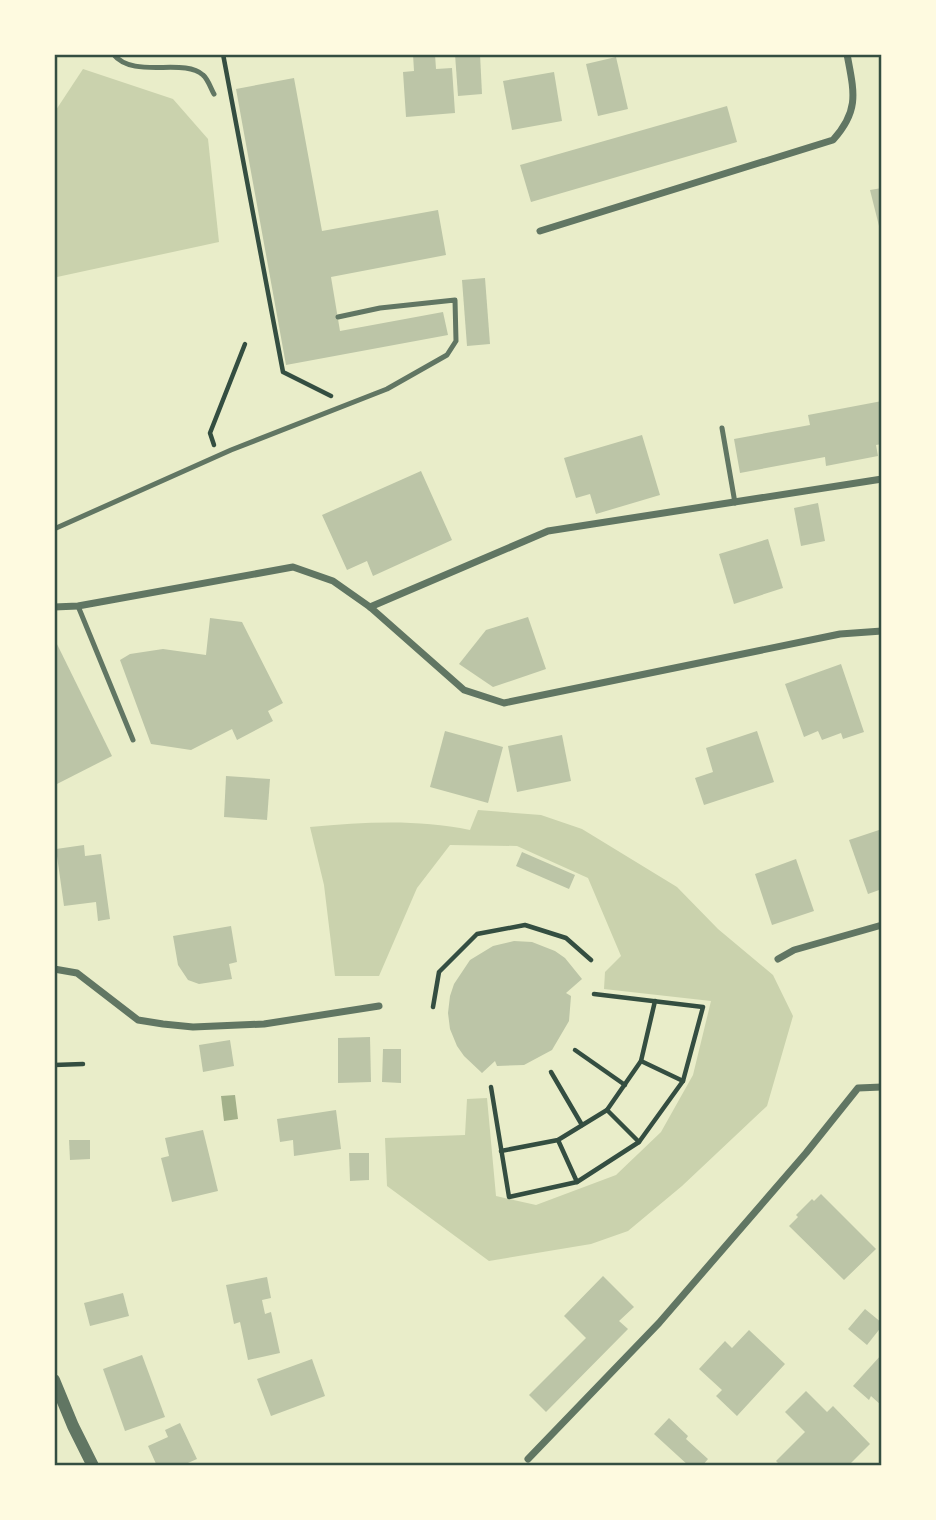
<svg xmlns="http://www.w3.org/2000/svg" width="936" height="1520" font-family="'Playfair Display',serif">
<rect width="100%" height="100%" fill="#e9edc9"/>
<g fill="#cad2ad">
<path d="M83 69 173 99 208 139 219 242 57 277 54 239V113Z"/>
<path d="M478 810 541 815 582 829 677 887 718 929 773 975 793 1016 767 1106 682 1186 628 1231 591 1244 489 1261 387 1186 385 1138 465 1135 467 1099 487 1098 496 1196 536 1205 616 1175 661 1132 693 1075 711 1001 604 989 605 972 621 956 588 878 517 846 450 845 417 888 379 976H335L324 885 310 827C365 822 417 819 470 830Z"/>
</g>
<path fill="#a3b18a" d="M235 1095 238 1119 224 1121 221 1096Z"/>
<g fill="#bcc5a7">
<path d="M413 54H435L436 69 452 68 455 113 406 117 403 72 414 71Z"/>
<path d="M455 54H480L482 94 458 96Z"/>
<path d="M616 57 628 109 598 116 586 64Z"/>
<path d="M554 72 562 121 512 130 503 81Z"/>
<path d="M294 78 322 231 438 210 446 255 331 277 340 331 443 312 448 335 286 365 236 89Z"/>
<path d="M727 106 737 142 531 202 520 165Z"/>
<path d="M882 188V234H881L870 190Z"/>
<path d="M485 278 490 344 467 346 462 280Z"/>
<path d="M882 401V444L876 445 878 456 826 466 825 457 740 473 734 439 810 425 808 415Z"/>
<path d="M642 435 660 495 596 514 590 494 576 498 564 458Z"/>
<path d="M421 471 452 540 373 576 367 561 347 570 322 515Z"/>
<path d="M818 503 825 541 801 546 794 508Z"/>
<path d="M768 539 783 588 734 604 719 554Z"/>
<path d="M528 617 546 669 493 687 459 664 486 630Z"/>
<path d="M210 618 242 622 283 703 268 711 273 721 237 740 232 729 191 750 151 744 120 660 130 654 163 649 206 655Z"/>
<path d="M54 638 112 756 55 785 54 784Z"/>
<path d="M841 664 864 732 843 739 841 733 822 740 818 731 804 737 785 684Z"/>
<path d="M445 731 503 747 488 803 430 787Z"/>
<path d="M757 731 774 782 704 805 695 778 713 772 706 748Z"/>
<path d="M562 735 571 781 517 792 508 746Z"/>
<path d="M226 776 270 779 267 820 224 817Z"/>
<path d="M882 829V889L868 894 849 840Z"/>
<path d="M84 845 85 856 101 854 110 919 98 921 96 902 64 906 56 849Z"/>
<path d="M522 852 575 875 569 889 516 866Z"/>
<path d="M796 859 814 911 772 925 755 874Z"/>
<path d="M231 926 237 962 229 964 232 979 199 984 188 980 178 965 173 936Z"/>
<path d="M514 941 532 942 555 951 565 958 582 979 566 993 571 996 569 1021 552 1050 524 1065 497 1066 495 1061 482 1073 464 1056 457 1046 450 1029 448 1013 450 996 454 984 470 960 493 946Z"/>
<path d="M370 1037 371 1082 338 1083V1038Z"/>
<path d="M230 1040 234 1066 203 1072 199 1045Z"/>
<path d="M383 1049H401V1083L382 1082Z"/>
<path d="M336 1110 341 1149 294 1156 293 1140 280 1142 277 1119Z"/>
<path d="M203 1130 218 1191 172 1202 161 1158 169 1156 165 1138Z"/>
<path d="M69 1140H90V1159L70 1160Z"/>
<path d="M349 1153H369V1180L350 1181Z"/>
<path d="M821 1194 876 1249 844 1280 789 1226 798 1217 796 1215 812 1199 814 1201Z"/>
<path d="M603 1276 634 1307 619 1321 628 1329 546 1412 529 1395 586 1338 564 1316Z"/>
<path d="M267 1277 271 1298 262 1300 265 1314 271 1312 280 1353 248 1360 240 1322 234 1324 226 1285Z"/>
<path d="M123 1293 129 1316 90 1326 84 1303Z"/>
<path d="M865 1309 882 1323V1326L867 1345 848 1329Z"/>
<path d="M749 1330 785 1364 737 1416 716 1396 722 1390 699 1369 725 1341 732 1348Z"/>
<path d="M882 1354V1406L871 1396 869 1400 853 1386Z"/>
<path d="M142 1355 165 1417 125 1431 103 1369Z"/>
<path d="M312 1359 325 1396 271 1416 257 1379Z"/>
<path d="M806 1391 827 1412 833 1406 870 1444 848 1466H781L776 1461 805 1432 785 1412Z"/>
<path d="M669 1418 688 1436 686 1439 708 1459 702 1466H689L654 1434Z"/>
<path d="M180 1423 197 1459 181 1466H157L148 1446 168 1437 165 1430Z"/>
</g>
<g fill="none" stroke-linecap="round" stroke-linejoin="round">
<g stroke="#344e41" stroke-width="4.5">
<path d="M223 54 283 372 331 396"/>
<path d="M214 445 210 433 245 344"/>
<path d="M433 1007 439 972 477 934 525 925 566 938 591 960"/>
<path d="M575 1050 625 1085"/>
<path d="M641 1061 683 1081"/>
<path d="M54 1065 83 1064"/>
<path d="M551 1072 582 1125"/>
<path d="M491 1087 509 1197 577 1182 639 1142 683 1081 703 1007 594 994"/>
<path d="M607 1110 639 1142"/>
<path d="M558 1140 577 1182"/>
<path d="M501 1151 558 1140 607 1110 641 1061 655 1001"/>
</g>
<g stroke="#617663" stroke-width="5">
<path d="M113 54C134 80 183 57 203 75 208 79 211 89 214 94"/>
<path d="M722 428 735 503"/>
<path d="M54 529 231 450 387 389 447 355 456 341 455 300 380 308 338 317"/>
<path d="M78 606 133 740"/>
</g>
<g stroke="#617663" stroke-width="7">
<path d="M540 231 833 140C860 110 854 92 847 54"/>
<path d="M54 607 78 606 293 567 333 581 370 607 464 690 504 703 840 634 882 631"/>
<path d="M370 607 548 531 882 479"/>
<path d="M778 959 794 950 882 925"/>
<path d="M54 969 77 973 138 1020 163 1024 193 1027 264 1024 379 1006"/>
<path d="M528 1459 659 1323 806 1153 858 1088 882 1087"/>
</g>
<path stroke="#617663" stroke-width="12" d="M54 1380 73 1426 93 1466"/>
</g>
<rect width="936" height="1520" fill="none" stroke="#fefae0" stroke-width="112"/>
<rect x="56" y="56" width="824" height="1408" fill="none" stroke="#344e41" stroke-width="2.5"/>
</svg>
